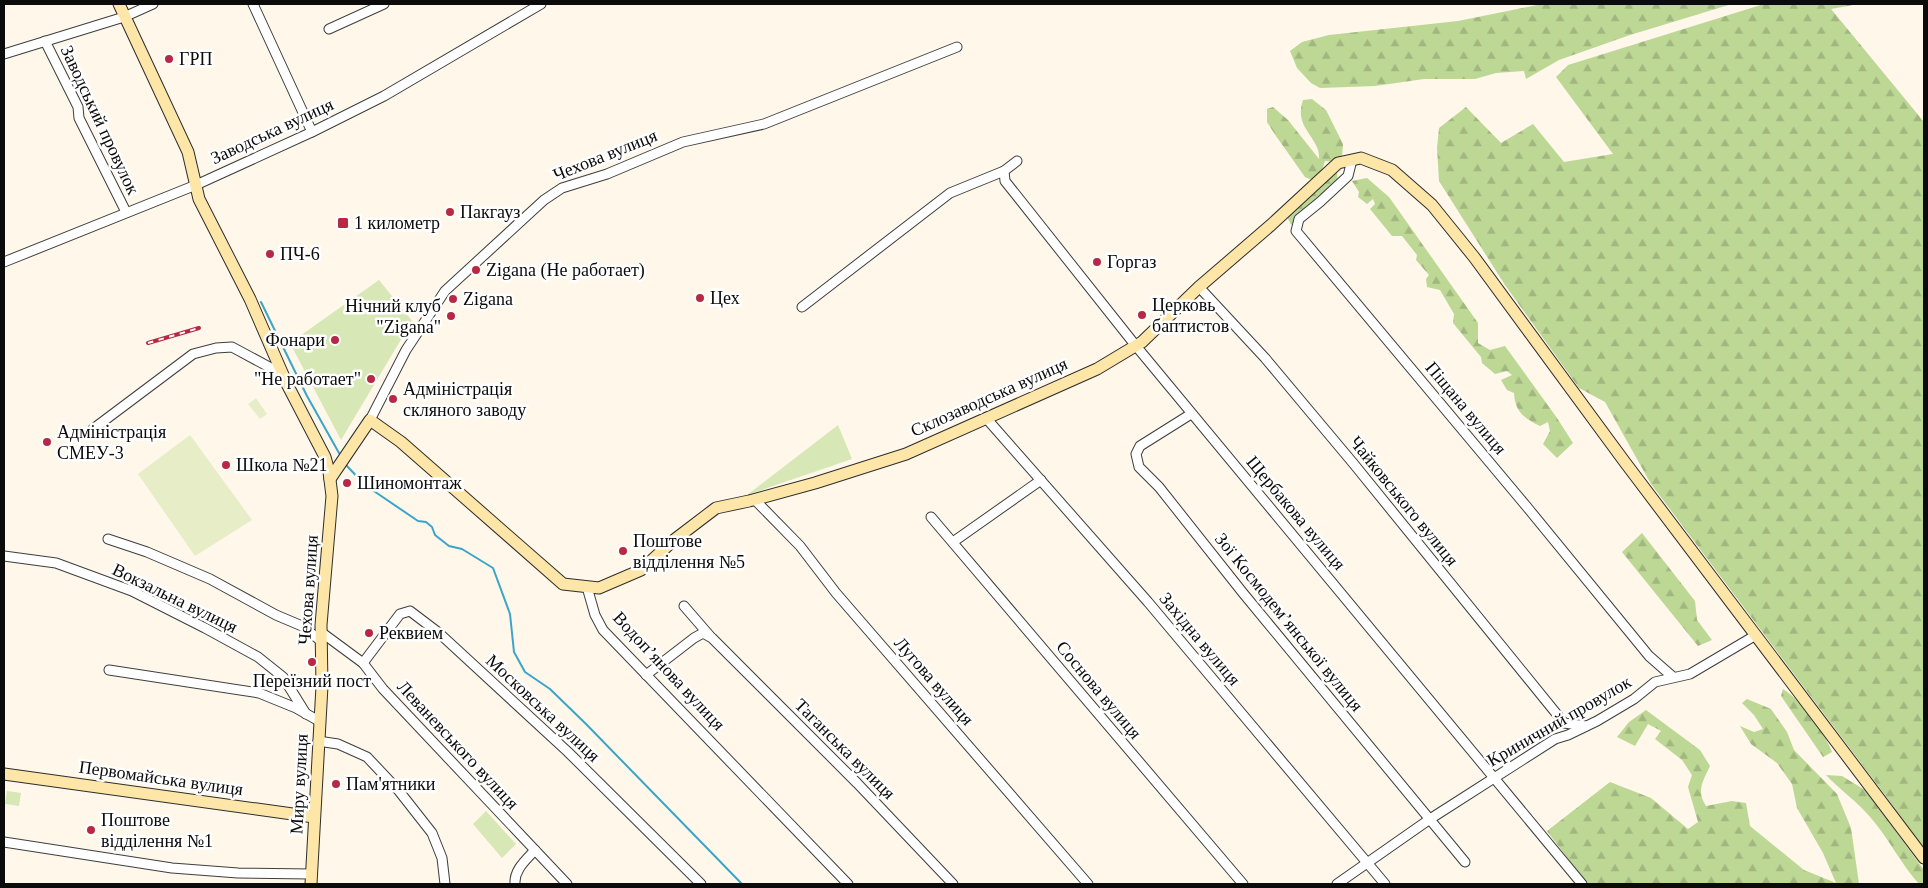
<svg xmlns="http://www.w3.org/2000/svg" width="1928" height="888" font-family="'Times New Roman',serif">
<defs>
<pattern id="forest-firs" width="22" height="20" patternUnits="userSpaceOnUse" patternTransform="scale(1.25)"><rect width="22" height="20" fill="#bdd795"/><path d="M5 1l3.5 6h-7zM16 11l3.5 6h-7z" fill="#a1b77f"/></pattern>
</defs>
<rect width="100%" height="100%" fill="#fef7ea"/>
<g fill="url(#forest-firs)">
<path d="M1542 4H1732L1630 35 1559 60 1526 79 1524 71 1496 73 1475 79H1424L1375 86 1320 88 1311 83 1297 68 1290 51 1302 42 1329 35 1458 21Z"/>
<path d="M1764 4H1859L1831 9 1924 122V850L1885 795 1651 484 1605 402 1579 388 1505 285 1439 181 1437 148 1439 128 1466 107 1501 143 1533 124 1564 162 1613 154 1556 77 1568 65Z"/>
<path d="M1312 99 1326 110 1343 144 1342 157 1336 162 1325 161 1321 173 1314 181 1305 177 1276 136 1267 122V109L1273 107 1288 120 1319 159C1321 137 1293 129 1303 100Z"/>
<path d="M1337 172 1338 185 1325 195 1321 194 1291 225 1287 216Z"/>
<path d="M1367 178 1389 197 1478 323V343L1490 350 1505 346 1557 418 1573 443 1557 458 1543 444 1550 431 1548 422 1540 426C1524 418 1515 412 1514 393L1507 390 1501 380 1512 375 1507 371 1495 374 1482 363 1481 357 1453 323 1454 314 1440 290 1427 287 1426 279 1429 275 1416 260 1417 255 1402 236H1392L1370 209 1375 204 1373 199 1367 204 1358 197 1359 192 1352 181Z"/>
<path d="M1642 533 1695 601 1697 620 1712 640 1698 646 1622 552Z"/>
<path d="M1783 689C1804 703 1822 728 1832 752L1823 757 1781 696Z"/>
<path d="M1747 699 1771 709 1787 732 1794 750 1837 794 1851 828 1859 884H1587L1547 831 1610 782 1651 798 1688 829 1698 822 1688 787 1692 775 1682 760 1655 739 1661 731 1648 724 1635 746 1617 737 1629 722 1646 710 1700 750 1710 766C1703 781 1696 791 1706 806L1732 801 1746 803 1750 826 1804 870 1836 883 1823 853 1797 808 1792 784 1777 763 1751 744 1740 726 1754 732 1763 729 1754 715 1742 703Z"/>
<path d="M1826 775 1842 776 1865 790 1924 870V884H1919C1901 864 1889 839 1871 818 1858 802 1840 790 1826 775Z"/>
</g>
<g fill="#d7e7b5">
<path d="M379 280 412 321 341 440 290 343Z"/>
<path d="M838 425 852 459 747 495Z"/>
<path d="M7 791 21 793 19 806 5 804Z"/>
<path d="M486 811 516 844 502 858 473 824Z"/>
</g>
<g fill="#e7eec7">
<path d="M256 398 267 414 260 419 248 404Z"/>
<path d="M190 435 252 520 195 556 138 474Z"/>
</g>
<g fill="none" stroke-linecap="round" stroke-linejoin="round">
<g stroke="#3aa5c9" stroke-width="2">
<path d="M261 302 307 396 339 453"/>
<path d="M346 465 365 485 418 521 426 522 432 527 435 535 449 546 462 549 493 568 510 614 514 652 525 672 550 689 586 724 742 884"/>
</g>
<g stroke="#3e3e3e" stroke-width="11">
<g id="street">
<path d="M253 4 312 132"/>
<path d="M329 29 384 4"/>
<path d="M45 41 78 107 79 118 126 212"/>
<path d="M4 54 124 17 153 4"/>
<path d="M1352 160 1348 176 1320 202 1299 219 1296 231 1527 507 1649 656 1673 677"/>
<path d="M1017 161 1004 171 1005 181 1136 346 1582 884"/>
<path d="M4 262 196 185 312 132 384 96 541 4"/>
<path d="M1199 287 1265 358 1353 463 1564 723 1586 726"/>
<path d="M802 307 950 193 1004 171"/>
<path d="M1191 414 1140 446 1136 454 1139 467 1159 487 1243 593 1465 862"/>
<path d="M986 418 1148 602 1385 884"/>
<path d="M370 420 406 350 445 291 544 200 562 188 607 174 683 142 764 124 957 47"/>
<path d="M93 429 193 354 216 348 232 347 284 375"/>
<path d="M755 500 800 546 836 593 1088 884"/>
<path d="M931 517 1243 884"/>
<path d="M108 539 147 552 210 579 276 615 302 626 321 641"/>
<path d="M953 542 1041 480"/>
<path d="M4 556 56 563 132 591 205 628 258 657 283 677 306 714"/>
<path d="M587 587 595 615 603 630 848 884"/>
<path d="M684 606 710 636"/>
<path d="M321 632 363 663 383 689 567 884"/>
<path d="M363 663 400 614 410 611 439 633 568 752 701 884"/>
<path d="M109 670 259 693 296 708 319 721"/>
<path d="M646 675 694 638 703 633 712 638 857 783 953 884"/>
<path d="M318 741 338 744 367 757 399 791 432 833 442 858 445 884"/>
<path d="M4 842 172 868 238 873 311 874"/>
<path d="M515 884C514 870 525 861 535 850"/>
<path d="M1337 884 1430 819 1555 739 1568 735 1597 721 1634 699 1655 682 1690 674 1756 635"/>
</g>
</g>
<g stroke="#2d2d2d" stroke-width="13">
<g id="secondary">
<path d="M119 4 188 152 199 199 250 299 287 384 325 457 329 472 332 496 321 625 322 686 311 884"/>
<path d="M330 479 370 420 401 442 563 584 599 588 641 570 674 540 716 508 749 501 815 483 906 454 1097 369 1142 342 1199 287 1271 225 1338 163 1361 158 1392 170 1432 205 1474 257 1624 461 1924 858"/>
<path d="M4 774 314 817"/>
</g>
</g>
<use href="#street" stroke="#fff" stroke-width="9"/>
<use href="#secondary" stroke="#fde6a7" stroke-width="11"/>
<g stroke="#b62844" stroke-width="4">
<path id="rail" d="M148 343 199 328"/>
</g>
<use href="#rail" stroke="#fff" stroke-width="2" stroke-dasharray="5.5" stroke-linecap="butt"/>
</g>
<g fill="#b62844" stroke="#fff" stroke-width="2">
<circle cx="169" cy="59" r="5"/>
<circle cx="450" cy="212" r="5"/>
<rect x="337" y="217" width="12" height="12" rx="2.5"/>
<circle cx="270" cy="254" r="5"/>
<circle cx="1097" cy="262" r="5"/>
<circle cx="476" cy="270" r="5"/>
<circle cx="700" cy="298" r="5"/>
<circle cx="453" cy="299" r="5"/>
<circle cx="1142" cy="315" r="5"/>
<circle cx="451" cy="316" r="5"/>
<circle cx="335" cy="340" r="5"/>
<circle cx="371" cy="379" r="5"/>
<circle cx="393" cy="399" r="5"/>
<circle cx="47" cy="442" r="5"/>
<circle cx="226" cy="465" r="5"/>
<circle cx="347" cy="483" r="5"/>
<circle cx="623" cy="551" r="5"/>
<circle cx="369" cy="633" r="5"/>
<circle cx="312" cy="662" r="5"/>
<circle cx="336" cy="784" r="5"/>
<circle cx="91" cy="830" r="5"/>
</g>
<g text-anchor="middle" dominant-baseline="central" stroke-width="5" stroke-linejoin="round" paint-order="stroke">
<g font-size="18" fill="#0b0b0b" stroke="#fff" text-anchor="start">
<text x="179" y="59">ГРП</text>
<text x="460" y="212">Пакгауз</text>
<text x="354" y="223">1 километр</text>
<text x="280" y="254">ПЧ-6</text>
<text x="1107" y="262">Горгаз</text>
<text x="486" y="270">Zigana (Не работает)</text>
<text x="710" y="298">Цех</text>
<text x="463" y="299">Zigana</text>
<text x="1152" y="305">Церковь<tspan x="1152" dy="21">баптистов</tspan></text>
<text x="441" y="306" text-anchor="end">Нічний клуб<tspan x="441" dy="21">"Zigana"</tspan></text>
<text x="325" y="340" text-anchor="end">Фонари</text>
<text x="361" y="379" text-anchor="end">"Не работает"</text>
<text x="403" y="389">Адміністрація<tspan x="403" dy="21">скляного заводу</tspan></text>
<text x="57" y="432">Адміністрація<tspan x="57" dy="21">СМЕУ-3</tspan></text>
<text x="236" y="465">Школа №21</text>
<text x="357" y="483">Шиномонтаж</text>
<text x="633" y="541">Поштове<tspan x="633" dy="21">відділення №5</tspan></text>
<text x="379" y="633">Реквием</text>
<text x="312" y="681" text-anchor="middle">Переїзний пост</text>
<text x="346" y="784">Пам'ятники</text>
<text x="101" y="820">Поштове<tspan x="101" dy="21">відділення №1</tspan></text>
</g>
<g font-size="18" fill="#0b0b0b" stroke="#fff">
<text transform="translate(100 120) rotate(65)">Заводський провулок</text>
<text transform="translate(272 131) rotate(-25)">Заводська вулиця</text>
<text transform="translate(605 155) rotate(-22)">Чехова вулиця</text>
<text transform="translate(989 397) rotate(-24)">Склозаводська вулиця</text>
<text transform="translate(1466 408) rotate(50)">Піщана вулиця</text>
<text transform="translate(1404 501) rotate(51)">Чайковського вулиця</text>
<text transform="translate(1296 513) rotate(50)">Щербакова вулиця</text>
<text transform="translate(308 590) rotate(-86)">Чехова вулиця</text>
<text transform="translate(175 598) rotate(26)">Вокзальна вулиця</text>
<text transform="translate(1289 622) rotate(51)">Зої Космодем’янської вулиця</text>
<text transform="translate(1200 639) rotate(50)">Західна вулиця</text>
<text transform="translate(669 671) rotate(47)">Водоп’янова вулиця</text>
<text transform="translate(934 681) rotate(49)">Лугова вулиця</text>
<text transform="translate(1099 690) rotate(50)">Соснова вулиця</text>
<text transform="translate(543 708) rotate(43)">Московська вулиця</text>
<text transform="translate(1559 721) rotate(-30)">Криничний провулок</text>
<text transform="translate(458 745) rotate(47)">Леваневського вулиця</text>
<text transform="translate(845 749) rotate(45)">Таганська вулиця</text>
<text transform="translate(161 778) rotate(8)">Первомайська вулиця</text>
<text transform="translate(299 784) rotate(-87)">Миру вулиця</text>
</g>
</g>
<rect width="1928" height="888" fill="none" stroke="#0b0b0b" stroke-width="10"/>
</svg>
